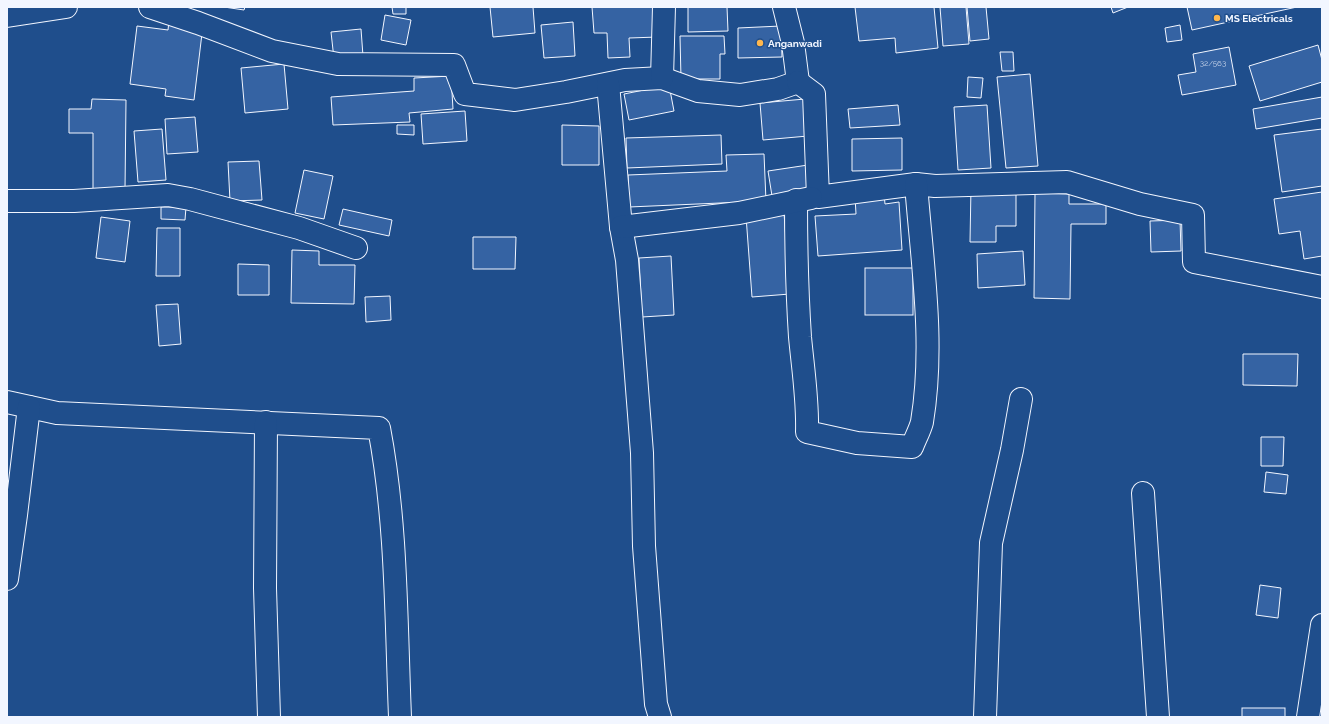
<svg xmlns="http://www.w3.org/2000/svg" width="1329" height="724" font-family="Raleway,sans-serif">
<rect width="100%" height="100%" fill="#1f4e8c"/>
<g fill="#3563a3" stroke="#f2f6ff">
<path d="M224 7H245L244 10Z"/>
<path d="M392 7H406V14H393Z"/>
<path d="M490 7H533L535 33 493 37Z"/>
<path d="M592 7H657L658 37 629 38 630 57 608 58 607 33H594Z"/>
<path d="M688 7H727L728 31 688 32Z"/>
<path d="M855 7H934L938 48 896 53 895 38 859 41Z"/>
<path d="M940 7H966L969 44 943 46Z"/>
<path d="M967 7H986L989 39 970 41Z"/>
<path d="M1111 7H1128L1113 13Z"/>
<path d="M1187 7H1297L1192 30Z"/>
<path d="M385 15 411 20 406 45 381 40Z"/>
<path d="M169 21 203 25 194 100 165 96 166 89 130 84 137 26 168 30Z"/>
<path d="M573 22 575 56 544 58 541 25Z"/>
<path d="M1180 25 1182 40 1167 42 1165 28Z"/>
<path d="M781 26 782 57 738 58V28Z"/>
<path d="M361 29 363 56 334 59 331 32Z"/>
<path d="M680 36H724L725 54H720V79H681Z"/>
<path d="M1318 45 1322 60V82L1260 101 1249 66Z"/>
<path d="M1229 47 1236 85 1182 95 1178 75 1196 72 1193 54Z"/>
<path d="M1000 52H1013L1014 71H1002Z"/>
<path d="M284 64 288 109 245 113 241 68Z"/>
<path d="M1030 74 1038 166 1006 168 997 77Z"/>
<path d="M451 76 453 109 409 113 410 122 333 125 331 97 414 91V78Z"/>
<path d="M968 77 983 78 981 98 967 97Z"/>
<path d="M669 85 674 111 629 120 624 94Z"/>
<path d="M1322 97V118L1256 129 1253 109Z"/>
<path d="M92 99 126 100 125 190H93V133H69V109H91Z"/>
<path d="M805 99 808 136 763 140 760 103Z"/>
<path d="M898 105 900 125 850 128 848 109Z"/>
<path d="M987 105 991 168 958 170 954 107Z"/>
<path d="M465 111 467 141 423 144 421 114Z"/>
<path d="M195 117 198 152 167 154 165 119Z"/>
<path d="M397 125H414V135L397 134Z"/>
<path d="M562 125 599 126V165H562Z"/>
<path d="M162 129 166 180 138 182 134 131Z"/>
<path d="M1322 129V186L1282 192 1274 135Z"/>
<path d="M721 135 722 164 627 168 626 138Z"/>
<path d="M902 138V170L852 171V139Z"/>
<path d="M764 154 766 201 629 207 628 175 727 171 726 155Z"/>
<path d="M259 161 262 200 230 201 228 162Z"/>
<path d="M808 165 811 190 772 196 768 171Z"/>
<path d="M304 170 333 176 324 219 295 213Z"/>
<path d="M971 187H1016V226H996V242H970Z"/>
<path d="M1322 192V256L1304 259 1300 231 1279 234 1274 199Z"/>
<path d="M1035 193 1069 194V204H1106V224H1071L1070 299 1034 298Z"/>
<path d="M884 194 885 204 899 202 902 250 818 256 815 216 856 214 855 197Z"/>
<path d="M161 207H186L185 220 161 219Z"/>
<path d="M343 209 392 220 389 236 339 225Z"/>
<path d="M784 213 790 294 752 297 746 216Z"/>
<path d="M101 217 130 221 125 262 96 258Z"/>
<path d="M1180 220 1181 251 1151 252 1150 221Z"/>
<path d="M157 228H180V276H156Z"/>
<path d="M473 237H516L515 269H473Z"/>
<path d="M292 250 319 251V265H355L354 304 291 303Z"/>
<path d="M1023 251 1025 285 978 288 977 254Z"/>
<path d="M671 256 674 315 642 317 639 258Z"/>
<path d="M238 264 269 265V295H238Z"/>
<rect x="865" y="268" width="48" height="47"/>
<path d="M390 296 391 320 366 322 365 297Z"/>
<path d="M178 304 181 344 159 346 156 305Z"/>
<path d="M1243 354H1298L1297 386 1243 385Z"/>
<path d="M1261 437H1284L1283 466H1261Z"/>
<path d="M1266 472 1288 475 1286 494 1264 492Z"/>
<path d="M1260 585 1281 588 1278 618 1256 615Z"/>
<rect x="1242" y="708" width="43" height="9"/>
</g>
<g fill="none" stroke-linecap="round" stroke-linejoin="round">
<g stroke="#f2f6ff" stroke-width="24">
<g id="minor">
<path d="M150 7 198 23 272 51 338 64 454 65 465 94 515 100 566 92 625 80 662 78 698 91 740 95 778 89 798 82 793 43 784 7"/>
<path d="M7 16 66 7"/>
<path d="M662 78 664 7"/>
<path d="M798 82 814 94 818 197 916 184 935 186 1067 182 1140 204 1193 215 1194 262 1322 287"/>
<path d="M608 84 621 227 627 260 642 453 644 546 656 704 660 717"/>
<path d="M796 200C796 245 797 291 800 337 803 369 808 400 807 432L857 443 912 447C915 439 920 430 922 422 935 343 922 263 916 184"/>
<path d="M7 201H74L168 195 190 199 299 228 356 248"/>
<path d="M621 227 739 213 811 198"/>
<path d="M7 402 57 413 379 428C397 523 396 621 400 717"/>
<path d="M266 422 265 588 269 717"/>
<path d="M1143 493 1158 717"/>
<path d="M7 579 16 515 29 407"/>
<path d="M985 717 991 543 1012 450 1021 399"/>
<path d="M1308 717 1322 625"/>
</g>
</g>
<use href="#minor" stroke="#1f4e8c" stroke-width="22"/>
</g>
<g fill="#ffb74d" stroke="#1f4e8c" stroke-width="1.5">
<circle cx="1217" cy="18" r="4"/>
<circle cx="760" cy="43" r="4"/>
</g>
<g text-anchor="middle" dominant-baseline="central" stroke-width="3" stroke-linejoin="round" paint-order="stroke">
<g font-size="8" fill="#c3d1e8">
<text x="1213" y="63">32/563</text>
</g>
<g font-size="10" font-weight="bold" fill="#f2f6ff" stroke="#1f4e8c" text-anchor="start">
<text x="1225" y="18">MS Electricals</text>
<text x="768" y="43">Anganwadi</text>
</g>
</g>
<rect width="1329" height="724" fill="none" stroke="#f2f6ff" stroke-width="16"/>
</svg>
